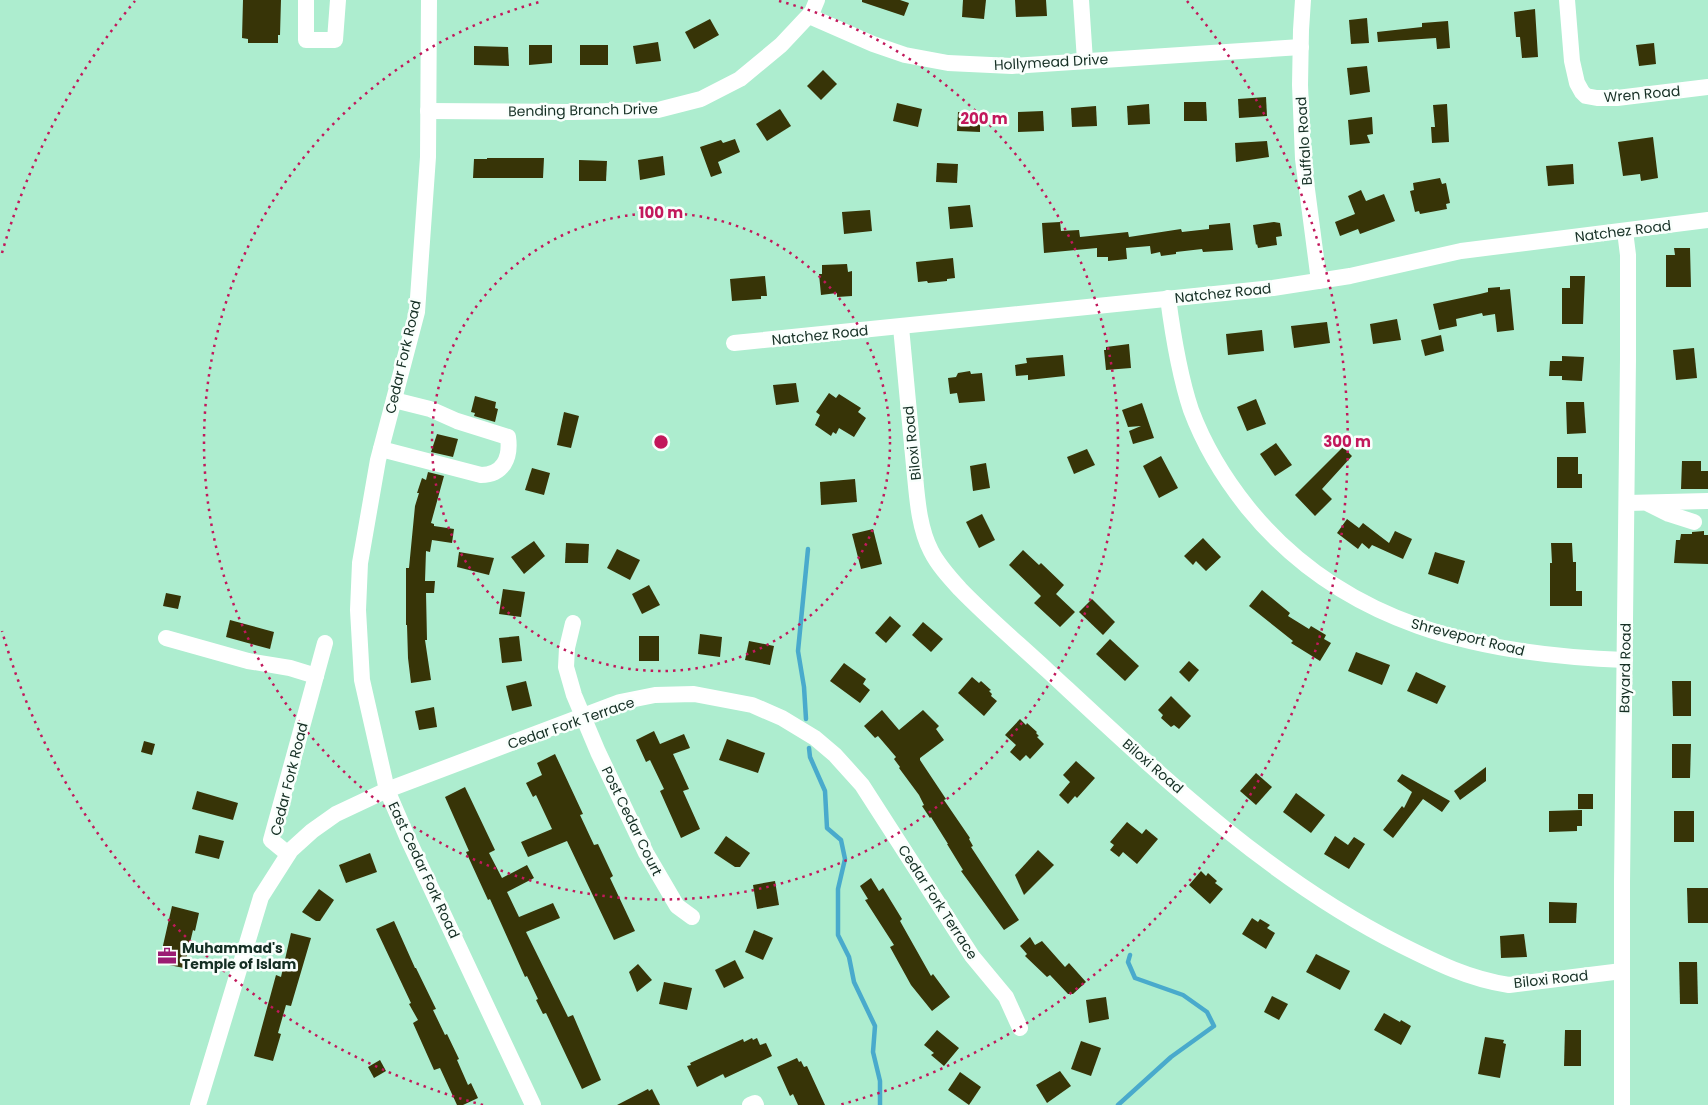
<svg xmlns="http://www.w3.org/2000/svg" width="1708" height="1105" font-family="Poppins,sans-serif">
<rect width="100%" height="100%" fill="#adedcf"/>
<g fill="none" stroke-linecap="round" stroke-linejoin="round">
<g stroke="#49aacc" stroke-width="4.5">
<path d="M806 719 804 687 798 651 808 549"/>
<path d="M809 748 810 757 825 791 827 828 841 840 845 859 838 889V935L849 957 854 982 875 1026 873 1052 880 1081V1105"/>
<path d="M1118 1105 1171 1057 1214 1026 1207 1012 1183 995 1135 978 1128 962 1130 955"/>
</g>
</g>
<g fill="#373407">
<path d="M243 0H281L280 35H278V43H248V39L242 38Z"/>
<path d="M862 0H900L909 3 904 16 862 2Z"/>
<path d="M963 0H986L984 19 962 17Z"/>
<path d="M1015 0H1046L1047 16 1016 17Z"/>
<path d="M1535 9 1538 57 1522 58 1520 37H1516L1514 12Z"/>
<path d="M1367 18 1369 43 1351 44 1349 20Z"/>
<path d="M710 19 719 35 694 49 685 32Z"/>
<path d="M1448 21 1450 48 1437 49 1436 38 1378 42 1377 32 1422 27V23Z"/>
<path d="M658 42 661 61 636 64 633 46Z"/>
<path d="M1654 43 1656 64 1639 66 1636 45Z"/>
<path d="M529 45H552V63L529 65Z"/>
<rect x="580" y="45" width="28" height="20"/>
<path d="M474 46 508 47 509 66 474 65Z"/>
<path d="M1367 66 1370 92 1350 95 1347 68Z"/>
<path d="M823 70 837 84 821 100 807 86Z"/>
<path d="M1266 97 1267 116 1239 118 1238 99Z"/>
<path d="M1184 102H1206L1207 121H1184Z"/>
<path d="M897 103 922 109 918 127 893 121Z"/>
<path d="M1149 104 1150 124 1128 125 1127 106Z"/>
<path d="M1447 104 1449 142 1432 143 1431 127H1435L1433 105Z"/>
<path d="M1096 106 1097 126 1072 127 1071 108Z"/>
<path d="M780 109 791 126 767 141 756 124Z"/>
<path d="M1043 111 1044 131 1018 132V112Z"/>
<path d="M958 112 980 113V132L957 131Z"/>
<path d="M1372 117 1373 134 1367 135 1370 143 1350 145 1348 120Z"/>
<path d="M1653 137 1658 178 1641 181 1640 174 1623 176 1618 142Z"/>
<path d="M735 139 740 152 718 162 722 173 711 177 700 147 721 140 723 143Z"/>
<path d="M1267 141 1269 157 1236 162 1235 143Z"/>
<path d="M663 156 665 175 640 180 638 160Z"/>
<path d="M487 158H544L543 178H473L474 159H487Z"/>
<path d="M579 160 607 161 606 181H579Z"/>
<path d="M937 163 958 164 957 183 936 182Z"/>
<path d="M1573 164 1574 184 1548 186 1546 166Z"/>
<path d="M1440 178 1442 184 1446 183 1450 203 1446 204 1447 209 1420 214 1419 211 1415 212 1410 191 1414 190 1413 183Z"/>
<path d="M1361 190 1366 201 1384 194 1395 221 1360 234 1358 229 1340 236 1335 222 1355 214 1348 196Z"/>
<path d="M970 205 973 227 950 229 948 207Z"/>
<path d="M870 210 872 231 844 234 842 212Z"/>
<path d="M1060 222 1061 231 1079 230 1080 237 1128 232 1129 237 1181 229 1182 232 1209 229V225L1230 223 1233 250 1203 252 1202 249 1176 252V254L1161 256 1160 252 1151 254 1150 246 1126 248 1127 259 1108 261V257H1097V248L1044 253 1042 223Z"/>
<path d="M1274 222 1280 223 1282 236 1276 237 1277 245 1258 248 1257 244 1256 245 1253 225Z"/>
<path d="M1674 248H1690L1691 287H1666V255H1675Z"/>
<path d="M953 258 955 278 947 279V281L928 283 927 281 918 282 916 262Z"/>
<path d="M847 264 848 272 852 271V296L837 297V293L821 295 819 274H822V265Z"/>
<path d="M765 276 767 296H761V299L732 301 730 279Z"/>
<path d="M1570 276H1585L1583 324H1562V288H1570Z"/>
<path d="M1500 287V290L1510 289 1514 330 1497 332 1495 314 1483 316 1482 313 1456 319 1457 326 1439 330 1433 304 1480 294 1488 292V288Z"/>
<path d="M1397 319 1401 340 1373 344 1370 324Z"/>
<path d="M1327 322 1330 343 1294 348 1291 326Z"/>
<path d="M1262 330 1264 351 1228 355 1226 334Z"/>
<path d="M1441 335 1444 351 1425 356 1421 340Z"/>
<path d="M1129 344 1131 368 1106 370 1104 350H1106V347Z"/>
<path d="M1694 348 1697 378 1676 380 1673 350Z"/>
<path d="M1063 355 1065 376 1028 380V375L1016 376 1015 365 1027 363 1026 358Z"/>
<path d="M1562 356 1584 357 1582 381 1562 380V376H1549L1550 361H1562Z"/>
<path d="M970 371 971 374 982 373 985 401 959 403 957 393 950 394 948 378 956 377 958 373Z"/>
<path d="M796 383 799 402 776 405 773 385Z"/>
<path d="M829 393 836 398 839 394 861 408 858 412 866 418 854 437 839 428 836 434 833 432 831 436 815 425 820 415 816 412Z"/>
<path d="M475 396 496 402 495 408 498 409 495 422 474 416 475 413 471 412Z"/>
<path d="M1256 399 1266 424 1247 431 1237 407Z"/>
<path d="M1566 402H1584L1586 433 1567 434Z"/>
<path d="M1142 403 1154 438 1133 444 1129 431 1141 426 1128 427 1122 410Z"/>
<path d="M564 412 579 416 571 448 557 445Z"/>
<path d="M437 434 458 439 453 457 431 452Z"/>
<path d="M1276 443 1292 465 1275 476 1260 454Z"/>
<path d="M1343 447 1352 456 1322 489 1332 499 1315 516 1295 495Z"/>
<path d="M1087 449 1095 465 1074 474 1067 457Z"/>
<path d="M1161 456 1178 488 1159 498 1143 466Z"/>
<path d="M1557 457H1578V474H1582V488H1557Z"/>
<path d="M1682 461H1701V471H1708V489H1681Z"/>
<path d="M986 463 990 488 973 491 970 466Z"/>
<path d="M532 468 550 473 544 495 525 490Z"/>
<path d="M428 472 444 476 431 523 434 524V526L454 529 452 543 432 540 430 552 426 551 425 581H435L434 593H426L427 640H425L431 680 411 683 408 658 407 625H406V568H409L415 506 419 493H417L422 478 426 480Z"/>
<path d="M855 479 857 502 821 505 820 482Z"/>
<path d="M982 514 995 540 979 548 966 522Z"/>
<path d="M1347 519 1359 528 1363 523 1389 543 1395 531 1412 539 1403 559 1372 545 1369 549 1362 543 1358 549 1337 533Z"/>
<path d="M873 529 882 564 861 569 852 534Z"/>
<path d="M1704 531V535H1708V564L1674 563 1676 540H1680L1681 534H1692V532Z"/>
<path d="M1203 538 1221 557 1206 571 1196 561 1193 565 1184 556Z"/>
<path d="M534 541 545 556 524 574 511 557Z"/>
<path d="M566 543 589 544 588 563H565Z"/>
<path d="M1551 543H1572L1573 562H1576V591H1582V606H1550V563H1552Z"/>
<path d="M617 549 640 560 630 580 607 568Z"/>
<path d="M1023 550 1039 565 1041 563 1064 585 1056 594 1075 612 1060 627 1034 603 1041 596 1009 565Z"/>
<path d="M459 552 494 558 489 575 457 567Z"/>
<path d="M1435 552 1465 561 1458 584 1428 574Z"/>
<path d="M649 585 660 605 642 614 632 594Z"/>
<path d="M503 589 525 592 521 617 499 614Z"/>
<path d="M1262 590 1290 613 1288 616 1309 629 1311 626 1326 635 1324 639 1331 643 1320 661 1291 643 1293 641 1249 606Z"/>
<path d="M166 593 181 596 178 609 163 606Z"/>
<path d="M1092 599 1115 622 1103 635 1079 612Z"/>
<path d="M890 616 901 626 886 643 875 633Z"/>
<path d="M230 620 274 632 270 649 226 637Z"/>
<path d="M923 622 943 639 931 652 912 635Z"/>
<path d="M700 634 722 637 720 657 698 654Z"/>
<path d="M519 636 522 661 502 663 499 638Z"/>
<rect x="639" y="636" width="20" height="25"/>
<path d="M1110 639 1139 666 1125 681 1096 654Z"/>
<path d="M749 641 774 646 770 665 745 660Z"/>
<path d="M1356 652 1390 665 1382 685 1348 671Z"/>
<path d="M1189 661 1199 670 1189 682 1179 672Z"/>
<path d="M844 663 866 679 863 684 870 690 860 703 830 681Z"/>
<path d="M1416 672 1446 686 1437 704 1407 691Z"/>
<path d="M972 677 979 683 981 681 991 690 989 691 992 694 991 696 997 701 984 716 958 693Z"/>
<path d="M526 681 532 706 512 711 506 686Z"/>
<path d="M1672 681H1691V716H1673Z"/>
<path d="M1171 696 1191 716 1179 729 1174 725 1171 727 1161 718 1163 715 1158 710Z"/>
<path d="M434 707 437 727 419 730 415 711Z"/>
<path d="M882 710 899 730 923 710 939 726 936 729 944 740 920 758V760L946 799 944 800 970 838 969 839 973 846 971 847 1019 920 1004 930 961 871 963 870 947 844H948L931 817 930 818 922 806 924 805 919 795 899 768 900 767 894 759 896 757 878 736 875 738 864 726Z"/>
<path d="M1020 719 1026 725 1027 723 1037 732 1036 733 1039 736 1037 737 1044 744 1030 759 1026 755 1020 761 1010 752 1016 745 1005 735Z"/>
<path d="M654 731 660 744 684 734 690 748 673 754 689 789 683 791 700 829 681 838 660 791 664 789 650 760 646 762 636 740Z"/>
<path d="M727 739 765 753 758 773 719 760Z"/>
<path d="M144 741 155 744 152 755 141 752Z"/>
<path d="M1672 744H1691L1690 778H1672Z"/>
<path d="M555 754 583 814 580 815 594 845 598 844 613 876 610 878 635 931 614 940 567 841 528 857 521 842 552 829 536 795 533 797 526 783 542 775 537 763Z"/>
<path d="M1076 761 1095 778 1077 798 1075 796 1068 804 1059 795 1070 782 1063 775Z"/>
<path d="M1486 767V781L1460 800 1454 791Z"/>
<path d="M1256 773 1272 787 1256 805 1240 791Z"/>
<path d="M1402 774 1450 801 1442 812 1423 799 1393 838 1383 830 1402 806 1404 808 1412 792 1397 781Z"/>
<path d="M465 787 495 850 489 853 502 878 527 865 534 878 507 892 519 917 553 903 560 918 526 932 568 1017 573 1015 601 1080 582 1089 546 1013 543 1014 536 1000 538 999 527 976 525 977 490 899 488 900 466 852 469 851 445 797Z"/>
<path d="M197 791 238 803 233 820 192 809Z"/>
<path d="M1296 793 1325 815 1311 833 1283 812Z"/>
<rect x="1578" y="794" width="15" height="15"/>
<path d="M1582 810V826H1577V831L1549 832V811Z"/>
<rect x="1674" y="811" width="20" height="31"/>
<path d="M1127 822 1142 834 1146 829 1158 839 1137 864 1123 852 1119 857 1110 850 1114 845 1110 842Z"/>
<path d="M199 835 224 841 219 859 195 853Z"/>
<path d="M726 836 750 853 740 867H735L714 853Z"/>
<path d="M1335 836 1348 845 1354 837 1365 844 1349 869 1324 854Z"/>
<path d="M1038 850 1054 865 1024 895 1015 875Z"/>
<path d="M370 853 377 872 346 883 339 865Z"/>
<path d="M1201 871 1206 876 1208 873 1217 881 1215 883 1223 889 1210 904 1189 885Z"/>
<path d="M871 878 879 891 883 888 902 919 900 921 931 976 933 974 950 997 932 1011 911 985 890 947 894 945 865 900 868 899 860 886Z"/>
<path d="M775 881 779 905 757 909 753 885Z"/>
<path d="M1687 888H1708V923H1688Z"/>
<path d="M319 889 334 900 320 921H316L302 912Z"/>
<path d="M1549 902 1577 903 1576 923H1549Z"/>
<path d="M172 906 199 913 195 931 193 930 184 968 159 963Z"/>
<path d="M1252 918 1258 922 1260 919 1270 925 1267 928 1275 933 1266 949 1242 934Z"/>
<path d="M394 921 415 968H416L436 1009 433 1010 445 1035 447 1034 459 1059 457 1060 468 1085 471 1083 478 1098 463 1105H457L440 1068 434 1070 413 1023 418 1020 409 1004 411 1003 376 929Z"/>
<path d="M754 930 773 938 763 960 745 952Z"/>
<path d="M291 933 311 938 291 1006 286 1005 278 1033 281 1034 273 1061 254 1056 276 975 281 977Z"/>
<path d="M1524 934 1527 957 1501 958 1500 936Z"/>
<path d="M1030 937 1035 945 1042 941 1065 967 1069 963 1086 982 1073 994H1068L1050 975 1047 977 1025 956 1027 954 1020 946Z"/>
<path d="M1316 954 1350 971 1340 990 1306 972Z"/>
<path d="M735 960 744 978 724 988 715 970Z"/>
<path d="M1679 962H1697L1698 1004H1680Z"/>
<path d="M638 964 652 980 637 992 629 972Z"/>
<path d="M664 982 692 988 687 1010 659 1004Z"/>
<path d="M1272 996 1288 1004 1279 1020 1264 1012Z"/>
<path d="M1106 997 1109 1019 1089 1023 1086 1000Z"/>
<path d="M1384 1013 1400 1022 1401 1020 1411 1026 1401 1045 1374 1030Z"/>
<path d="M937 1030 959 1048 944 1066 931 1055 934 1053 924 1045Z"/>
<path d="M1565 1030H1581V1066H1564Z"/>
<path d="M1485 1037 1504 1040 1503 1043 1506 1044 1500 1078 1478 1074Z"/>
<path d="M752 1038 753 1040 757 1038 760 1045 766 1043 772 1056 725 1078 723 1074 697 1087 687 1066 691 1065 690 1063 743 1039 744 1042Z"/>
<path d="M1081 1041 1101 1048 1091 1076 1071 1069Z"/>
<path d="M797 1058 799 1062 801 1061 804 1067 807 1066 825 1105H798L793 1094 790 1096 777 1067Z"/>
<path d="M380 1060 386 1071 374 1078 368 1067Z"/>
<path d="M1060 1071 1071 1086 1047 1103 1036 1085Z"/>
<path d="M960 1072 981 1087 969 1105 948 1090Z"/>
<path d="M648 1089 649 1091 652 1089 660 1105H617Z"/>
</g>
<g fill="none" stroke-linecap="round" stroke-linejoin="round">
<g stroke="#fff" stroke-width="16">
<path d="M306 0V40H335L338 0"/>
<path d="M429 0 428 157 417 312 378 460 360 563 358 610 362 680 387 790 408 839 533 1105"/>
<path d="M1081 0 1085 61"/>
<path d="M1303 0 1301 30 1300 85 1303 159 1319 281"/>
<path d="M1567 0 1572 61 1577 83 1582 92 1586 96 1597 98H1617L1708 87"/>
<path d="M809 16 873 44 905 55 948 63 1012 66 1301 47"/>
<path d="M428 111 571 112 658 110 701 99 740 79 781 45 812 12 817 0"/>
<path d="M1168 298C1173 336 1179 374 1191 410 1204 445 1224 478 1248 508 1343 625 1481 655 1625 660"/>
<path d="M901 327C905 373 910 420 914 466 917 494 918 526 931 551 938 565 949 577 960 589 988 618 1019 644 1048 671 1158 773 1266 877 1401 945 1437 963 1469 979 1509 985L1622 971"/>
<path d="M734 343 1273 288 1350 276 1461 251 1708 220"/>
<path d="M381 449 481 475C503 475 511 458 508 437L457 421 430 409 394 400"/>
<path d="M1627 503 1708 501"/>
<path d="M1649 504 1669 514 1694 522"/>
<path d="M573 623 567 648 566 667 574 695 598 752 646 853 677 906 692 917"/>
<path d="M166 638 248 661 290 668 316 676"/>
<path d="M288 854 271 840 325 643"/>
<path d="M198 1105 261 897 291 850 312 831 336 814 387 790 620 702 655 695 694 694 752 705 782 718 815 738 835 755 862 785 972 956 1006 997 1020 1028"/>
<path d="M750 1105 755 1103 756 1105"/>
<path d="M1622 1105V882L1628 359V255L1625 231"/>
</g>
</g>
<g fill="none" stroke="#c2185b" stroke-width="2.5" stroke-dasharray="2.5 5">
<circle cx="661" cy="442" r="229"/>
<path d="M779 1A457 457 0 1 1 543 1"/>
<path d="M483 1105A686 686 0 0 1 2 631M2 253A686 686 0 0 1 135 1M1187 1A686 686 0 0 1 839 1105"/>
</g>
<defs>
<g id="office-bare" transform="scale(1.5)"><path d="M-6-3h4V-5.5h4V-3h4V5H-6ZM-1-4.5V-3h2v-1.5ZM-6 0V1H6V0Z" fill="#9b1c73" stroke="#f9fffc" stroke-width="2.5" paint-order="stroke"/></g>
</defs>
<g fill-rule="evenodd">
<use href="#office-bare" x="167" y="956"/>
</g>
<g text-anchor="middle" dominant-baseline="central" stroke-width="5" stroke-linejoin="round" paint-order="stroke">
<g font-size="14" fill="#152f24" stroke="#f9fffc">
<text transform="translate(1051 62) rotate(-3)">Hollymead Drive</text>
<text transform="translate(1642 94) rotate(-5)">Wren Road</text>
<text transform="translate(583 110) rotate(-1)">Bending Branch Drive</text>
<text transform="translate(1304 141) rotate(-94)">Buffalo Road</text>
<text transform="translate(1623 231) rotate(-7)">Natchez Road</text>
<text transform="translate(1223 293) rotate(-6)">Natchez Road</text>
<text transform="translate(820 335) rotate(-6)">Natchez Road</text>
<text transform="translate(403 357) rotate(-77)">Cedar Fork Road</text>
<text transform="translate(912 443) rotate(-96)">Biloxi Road</text>
<text transform="translate(1468 637) rotate(14)">Shreveport Road</text>
<text transform="translate(1625 668) rotate(-89)">Bayard Road</text>
<text transform="translate(571 723) rotate(-19)">Cedar Fork Terrace</text>
<text transform="translate(1153 766) rotate(41)">Biloxi Road</text>
<text transform="translate(289 779) rotate(-76)">Cedar Fork Road</text>
<text transform="translate(632 821) rotate(64)">Post Cedar Court</text>
<text transform="translate(424 870) rotate(65)">East Cedar Fork Road</text>
<text transform="translate(938 902) rotate(57)">Cedar Fork Terrace</text>
<text transform="translate(1551 979) rotate(-6)">Biloxi Road</text>
</g>
<g font-size="14" font-weight="bold" fill="#152f24" stroke="#f9fffc" text-anchor="start">
<text x="182" y="948">Muhammad's<tspan x="182" dy="16">Temple of Islam</tspan></text>
</g>
</g>
<circle cx="661" cy="442" r="8" fill="#c2185b" stroke="#f9fffc" stroke-width="2.5"/>
<g font-size="15" text-anchor="middle" font-weight="bold" fill="#c2185b" stroke="#f9fffc" stroke-width="5" stroke-linejoin="round" paint-order="stroke">
<text x="984" y="124">200 m</text>
<text x="661" y="218">100 m</text>
<text x="1347" y="447">300 m</text>
</g>
</svg>
